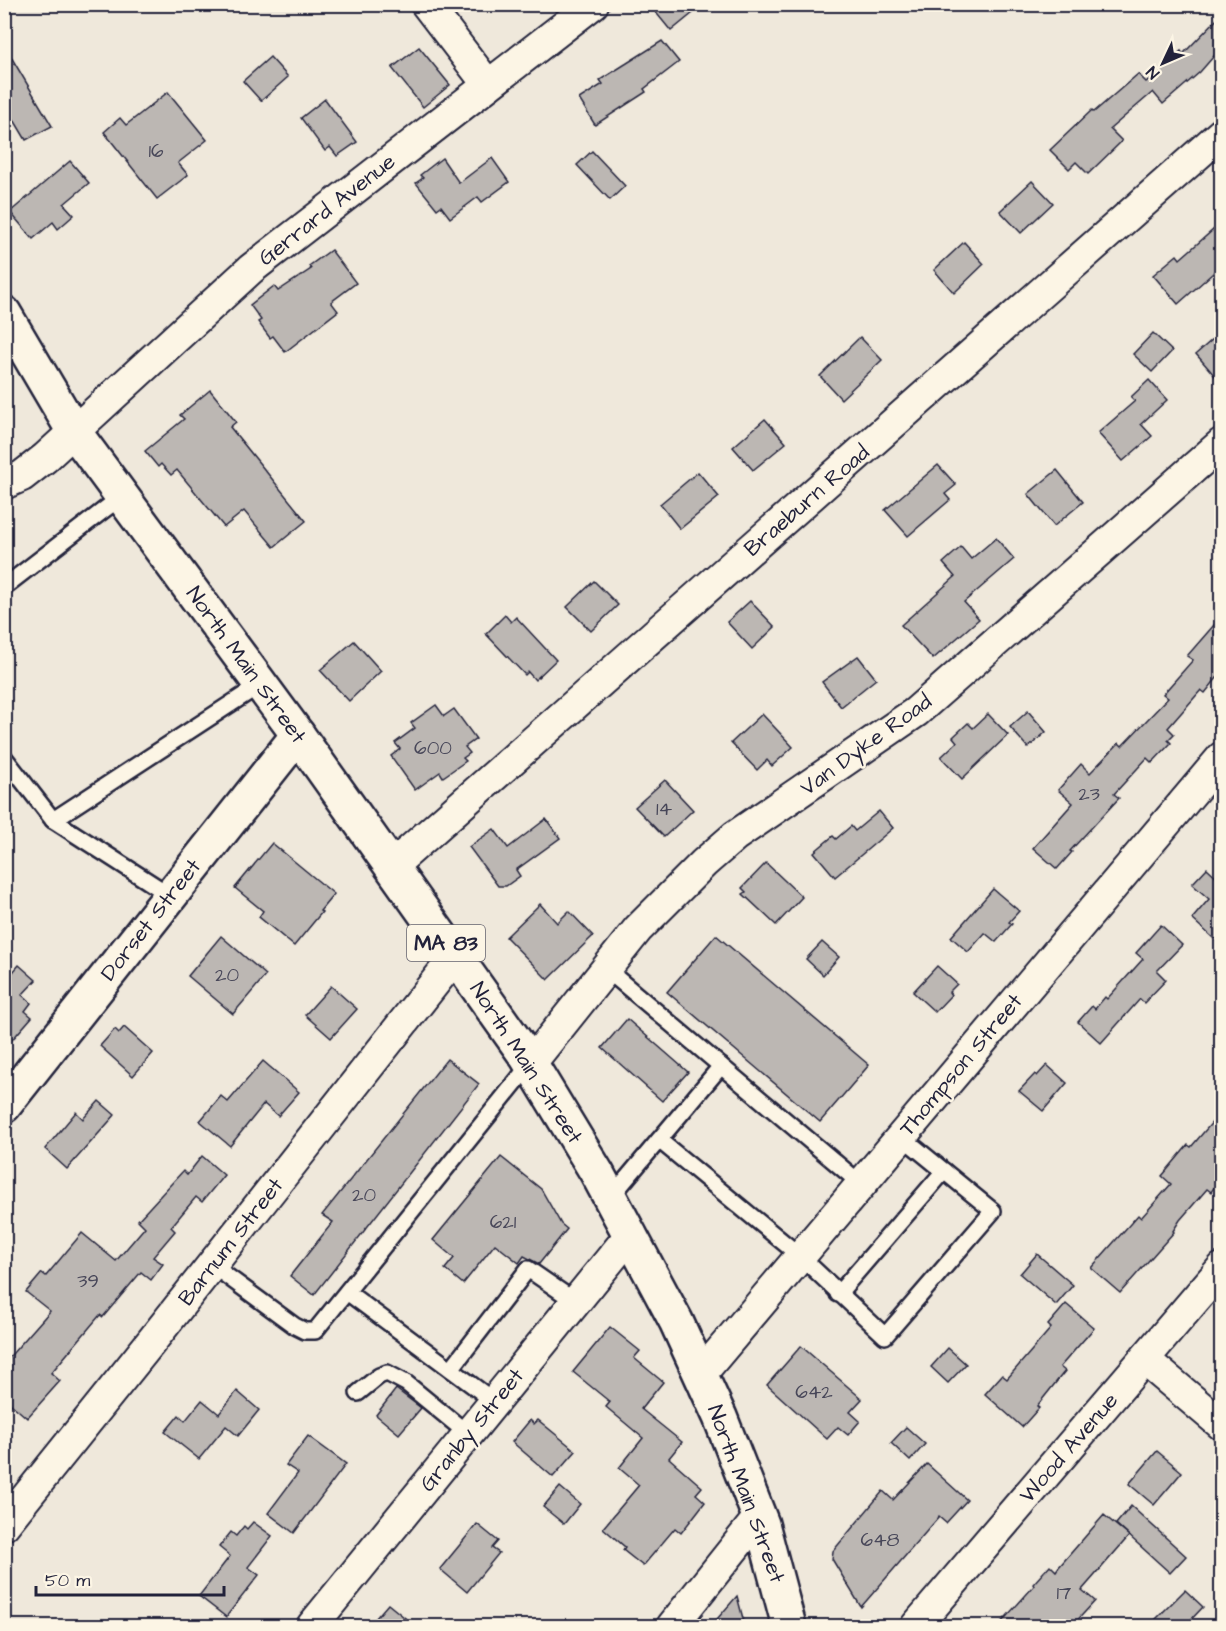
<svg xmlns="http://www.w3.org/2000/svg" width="1226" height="1631" font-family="'Architects Daughter',sans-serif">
<rect width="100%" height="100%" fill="#efe8db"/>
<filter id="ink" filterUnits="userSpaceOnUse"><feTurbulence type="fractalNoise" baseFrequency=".0167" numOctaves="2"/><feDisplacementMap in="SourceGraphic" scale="12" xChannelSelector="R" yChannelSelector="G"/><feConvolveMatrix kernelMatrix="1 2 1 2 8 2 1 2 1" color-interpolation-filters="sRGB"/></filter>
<g filter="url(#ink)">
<g fill="#bcb7b3" stroke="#22223b" stroke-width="1.5">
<path d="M649 4H704L671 31Z"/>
<path d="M1221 15V48L1200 72 1163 104 1153 92 1110 129 1122 141 1088 174 1076 162 1069 169 1050 150 1092 110 1094 112 1138 74 1146 82 1181 51 1183 54Z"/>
<path d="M662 41 679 62 644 89 646 92 595 125 579 99 603 84 600 80Z"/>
<path d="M4 45 52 126 26 140 4 103Z"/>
<path d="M419 47 450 85 423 107 392 68Z"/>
<path d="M270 57 288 77 261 101 243 81Z"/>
<path d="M168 92 207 140 178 163 188 175 157 199 104 132 120 118 126 125Z"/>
<path d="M325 99 357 142 337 156 330 147 325 151 301 118Z"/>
<path d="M592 151 625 186 610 200 577 165Z"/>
<path d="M442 158 459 183 492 158 509 182 482 202 478 197 450 218 441 206 437 209 416 183 423 178 420 175Z"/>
<path d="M70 161 89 183 64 204 74 215 58 229 53 222 33 239 10 212Z"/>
<path d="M1032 181 1053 203 1021 233 1000 211Z"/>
<path d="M1221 223V266L1178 304 1153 275 1177 255 1180 259Z"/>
<path d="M964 242 984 264 954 293 934 270Z"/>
<path d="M331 250 356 283 331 302 338 311 285 352 273 336 270 338 258 322 261 320 250 305 274 286 278 291 311 269 309 266Z"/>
<path d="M1221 332V383L1196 354Z"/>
<path d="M1153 333 1172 351 1152 372 1133 354Z"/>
<path d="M860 337 882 360 841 399 820 376Z"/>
<path d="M1149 380 1167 400 1141 424 1152 436 1123 461 1098 433 1135 401 1131 397Z"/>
<path d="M210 390 236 422 230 427 306 521 274 547 244 511 224 527 177 470 171 475 161 464 158 467 145 451 184 419 180 415Z"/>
<path d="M765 419 786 443 753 470 733 447Z"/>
<path d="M938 465 956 485 945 494 950 500 908 536 885 510Z"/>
<path d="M1057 470 1083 502 1054 526 1028 494Z"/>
<path d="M698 472 719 497 680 529 660 504Z"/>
<path d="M996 538 1014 559 964 602 979 619 933 659 901 625 955 577 943 563 961 547 971 559Z"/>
<path d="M594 581 618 605 591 631 567 607Z"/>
<path d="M750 601 775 627 752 649 727 622Z"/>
<path d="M505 615 511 622 516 617 556 660 535 680 528 672 525 675 486 634Z"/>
<path d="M1221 617V673L1205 693 1201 690 1168 728 1174 734 1168 740 1171 743 1152 763 1147 758 1114 794 1119 798 1070 851 1072 852 1057 869 1033 848 1073 803 1058 790 1081 764 1090 773 1119 743 1122 746 1168 698 1163 694 1193 660 1187 656Z"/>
<path d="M354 641 381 671 349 701 320 670Z"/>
<path d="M858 656 876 679 841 707 822 682Z"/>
<path d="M436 705 444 716 454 709 476 739 465 747 470 753 463 758 466 761 443 777 440 772 415 790 391 756 400 749 395 743 415 728 411 723Z"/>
<path d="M1028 711 1046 732 1028 748 1010 727Z"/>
<path d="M762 714 793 747 772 766 767 760 757 770 731 743Z"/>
<path d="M988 714 1008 735 962 779 941 757 957 742 953 737 968 723 973 728Z"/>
<path d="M665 780 693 810 664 837 635 807Z"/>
<path d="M879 811 893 828 835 877 814 852 833 836 836 839 851 826 855 831Z"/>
<path d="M546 819 560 838 516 870 520 876 506 886H498L469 847 494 829 508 848Z"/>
<path d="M272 843 334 894 320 911 322 912 294 946 259 917 263 911 235 888Z"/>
<path d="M766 863 802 897 776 925 743 894 746 892 742 888Z"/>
<path d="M1207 868 1221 881V945L1192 919 1209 899 1192 884Z"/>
<path d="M993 889 1019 911 1009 922 1012 924 996 942 985 933 968 952 951 937Z"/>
<path d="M540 904 557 923 569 911 593 936 548 980 506 937Z"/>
<path d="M1161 925 1182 945 1157 971 1166 980 1144 1003 1140 999 1101 1043 1078 1022 1092 1006 1095 1009 1105 997 1107 999 1143 959 1136 953Z"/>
<path d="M716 935 869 1065 820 1122 667 992Z"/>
<path d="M221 936 266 975 233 1014 188 976Z"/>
<path d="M822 942 839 957 823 975 806 959Z"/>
<path d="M19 965 36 980 22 995 31 1003 25 1011 32 1017 4 1049V979L6 980Z"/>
<path d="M937 966 957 984 949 992 951 995 935 1012 913 992Z"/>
<path d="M331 986 357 1009 331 1038 305 1015Z"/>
<path d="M627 1019 688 1072 662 1101 602 1048Z"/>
<path d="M124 1027 153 1053 133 1076 100 1046 115 1029 119 1033Z"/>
<path d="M447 1059 479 1084 314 1295 290 1276 333 1222 322 1215Z"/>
<path d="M263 1061 299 1092 278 1116 264 1104 230 1146 200 1121 221 1096 228 1102Z"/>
<path d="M1047 1065 1067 1083 1043 1111 1019 1091 1035 1074 1037 1076Z"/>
<path d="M99 1101 115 1115 67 1169 45 1149 76 1112 83 1119Z"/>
<path d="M1221 1112V1178L1211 1192 1207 1189 1180 1220 1173 1231 1174 1232 1120 1293 1091 1268 1138 1215 1141 1218 1171 1184 1162 1176 1188 1145 1191 1147Z"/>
<path d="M202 1156 224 1175 202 1202 196 1197 171 1227 175 1231 153 1257 163 1264 151 1280 141 1272 103 1317 100 1315 51 1373 60 1381 27 1418 4 1398V1363L50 1311 26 1292 42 1273 46 1276 82 1233 116 1261 145 1227 138 1220 183 1171 187 1175Z"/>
<path d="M501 1157 541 1189 561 1224 567 1229 539 1264 524 1256 519 1263 495 1244 463 1284 445 1269 454 1258 433 1240Z"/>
<path d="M1037 1254 1073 1285 1056 1305 1020 1274Z"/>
<path d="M1066 1304 1094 1328 1060 1367 1065 1371 1037 1406 1039 1408 1022 1427 985 1394 1002 1375 1007 1379 1051 1328 1048 1325Z"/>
<path d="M610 1327 640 1351 634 1358 663 1382 641 1409 682 1442 669 1458 702 1487 696 1494 705 1502 681 1533 675 1528 643 1566 623 1550 625 1547 603 1528 639 1485 619 1468 643 1438 606 1407 610 1402 573 1372Z"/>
<path d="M801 1346 862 1399 850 1412 860 1421 848 1435 838 1427 827 1439 767 1385Z"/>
<path d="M948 1348 966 1364 948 1383 931 1367Z"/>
<path d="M396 1389 421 1408 399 1434 376 1415Z"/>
<path d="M237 1391 259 1410 238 1436 226 1426 199 1459 165 1432 179 1415 185 1421 202 1400 219 1414Z"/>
<path d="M530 1420 534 1424 538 1420 576 1451 553 1477 512 1442Z"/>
<path d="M906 1427 925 1444 910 1461 891 1443Z"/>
<path d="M308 1436 346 1464 294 1533 268 1513 298 1473 286 1465Z"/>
<path d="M1157 1451 1182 1472 1154 1505 1129 1484Z"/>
<path d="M927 1464 967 1500 946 1523 939 1517 861 1607 832 1559 833 1551 883 1491 893 1500Z"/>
<path d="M560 1487 580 1504 564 1524 543 1507Z"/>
<path d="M1131 1506 1186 1556 1170 1573 1116 1524Z"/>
<path d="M1104 1515 1129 1536 1082 1590 1095 1601 1072 1626H998L1034 1586 1033 1584 1050 1565 1056 1571 1058 1568Z"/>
<path d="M253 1522 272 1536 248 1567 259 1575 226 1617 199 1596 230 1556 219 1547 231 1532 236 1536 244 1526 247 1529Z"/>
<path d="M477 1524 498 1541 492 1548 499 1553 467 1592 440 1569Z"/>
<path d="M1185 1590 1203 1607 1185 1626H1149Z"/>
<path d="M737 1596 745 1626H711Z"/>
<path d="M388 1604 415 1626H369Z"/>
</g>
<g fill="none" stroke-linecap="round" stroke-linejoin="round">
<g stroke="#22223b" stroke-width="20">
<g id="service">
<path d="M4 587 122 496"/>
<path d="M4 757 53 820 261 684"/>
<path d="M53 820 171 896"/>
<path d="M606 969 861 1184"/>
<path d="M659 1140 800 1256 885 1336 993 1211 901 1136"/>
<path d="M611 1197 721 1066"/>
<path d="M212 1265 295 1326 305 1331H315L531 1063"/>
<path d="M347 1292 495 1402"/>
<path d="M838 1294 944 1171"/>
<path d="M451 1369 528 1269 576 1302"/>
<path d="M358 1393 379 1376 387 1373 406 1383 468 1434"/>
</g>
</g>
<g stroke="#22223b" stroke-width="34">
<g id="minor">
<path d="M426 4 488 85"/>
<path d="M4 484 22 476 45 458 251 269 593 4"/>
<path d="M391 867 1222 133"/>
<path d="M531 1063 638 929 704 863 735 836 916 712 1222 443"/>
<path d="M1145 1360 1222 1425"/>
<path d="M701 1374 1222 757"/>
<path d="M4 1525 151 1342 455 957"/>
<path d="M312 1626 631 1234"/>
<path d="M672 1626 759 1517"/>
<path d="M916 1626 1222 1268"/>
</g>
</g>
<g stroke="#22223b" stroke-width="38">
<path id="tertiary" d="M4 1106 298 735"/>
</g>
<g stroke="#22223b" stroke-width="38">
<path id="primary" d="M4 313 73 430 298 735 526 1056 597 1173 676 1321 720 1417 762 1524 789 1626"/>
</g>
<use href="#service" stroke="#fcf5e5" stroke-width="15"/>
<use href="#minor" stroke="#fcf5e5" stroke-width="30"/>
<use href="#tertiary" stroke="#fcf5e5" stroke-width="33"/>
<use href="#primary" stroke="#fcf5e5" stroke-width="33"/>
</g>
</g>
<g text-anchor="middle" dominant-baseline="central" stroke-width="5" stroke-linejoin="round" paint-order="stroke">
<g font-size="20" fill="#484759">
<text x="156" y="151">16</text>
<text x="433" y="748">600</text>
<text x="1089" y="794">23</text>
<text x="664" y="809">14</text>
<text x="227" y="975">20</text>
<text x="364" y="1195">20</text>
<text x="503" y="1222">621</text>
<text x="88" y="1281">39</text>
<text x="814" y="1392">642</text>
<text x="880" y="1540">648</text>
<text x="1064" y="1593">17</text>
</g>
<rect fill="#fcf5e5" stroke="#63616e" stroke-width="1.5" x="407" y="925" width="78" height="36" rx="4.5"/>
<g font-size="21" font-weight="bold" fill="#22223b">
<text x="446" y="943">MA 83</text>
</g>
<g font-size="22" fill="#22223b" stroke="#fcf5e5">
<text transform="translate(327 210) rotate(-38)">Gerrard Avenue</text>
<text transform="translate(807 501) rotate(-41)">Braeburn Road</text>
<text transform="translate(246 665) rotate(54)">North Main Street</text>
<text transform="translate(866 745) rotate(-36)">Van Dyke Road</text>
<text transform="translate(151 920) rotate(-52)">Dorset Street</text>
<text transform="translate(526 1063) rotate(57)">North Main Street</text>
<text transform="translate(961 1065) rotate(-50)">Thompson Street</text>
<text transform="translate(231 1242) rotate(-52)">Barnum Street</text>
<text transform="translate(472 1430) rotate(-51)">Granby Street</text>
<text transform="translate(1069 1448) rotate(-49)">Wood Avenue</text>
<text transform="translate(746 1494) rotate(70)">North Main Street</text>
</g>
</g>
<rect width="1226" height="1631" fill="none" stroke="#fcf5e5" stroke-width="24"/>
<rect x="12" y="12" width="1202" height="1607" fill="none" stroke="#22223b" stroke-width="2" filter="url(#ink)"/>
<g transform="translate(1163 63) rotate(226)" stroke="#fcf5e5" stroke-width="4.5" paint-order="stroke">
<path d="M0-4.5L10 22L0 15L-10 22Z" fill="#22223b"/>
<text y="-9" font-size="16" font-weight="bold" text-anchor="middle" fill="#22223b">N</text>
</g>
<path d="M36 1586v9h188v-9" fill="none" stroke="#22223b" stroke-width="3"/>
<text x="45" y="1586" font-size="18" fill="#22223b" stroke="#fcf5e5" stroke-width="4.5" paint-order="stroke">50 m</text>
</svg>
